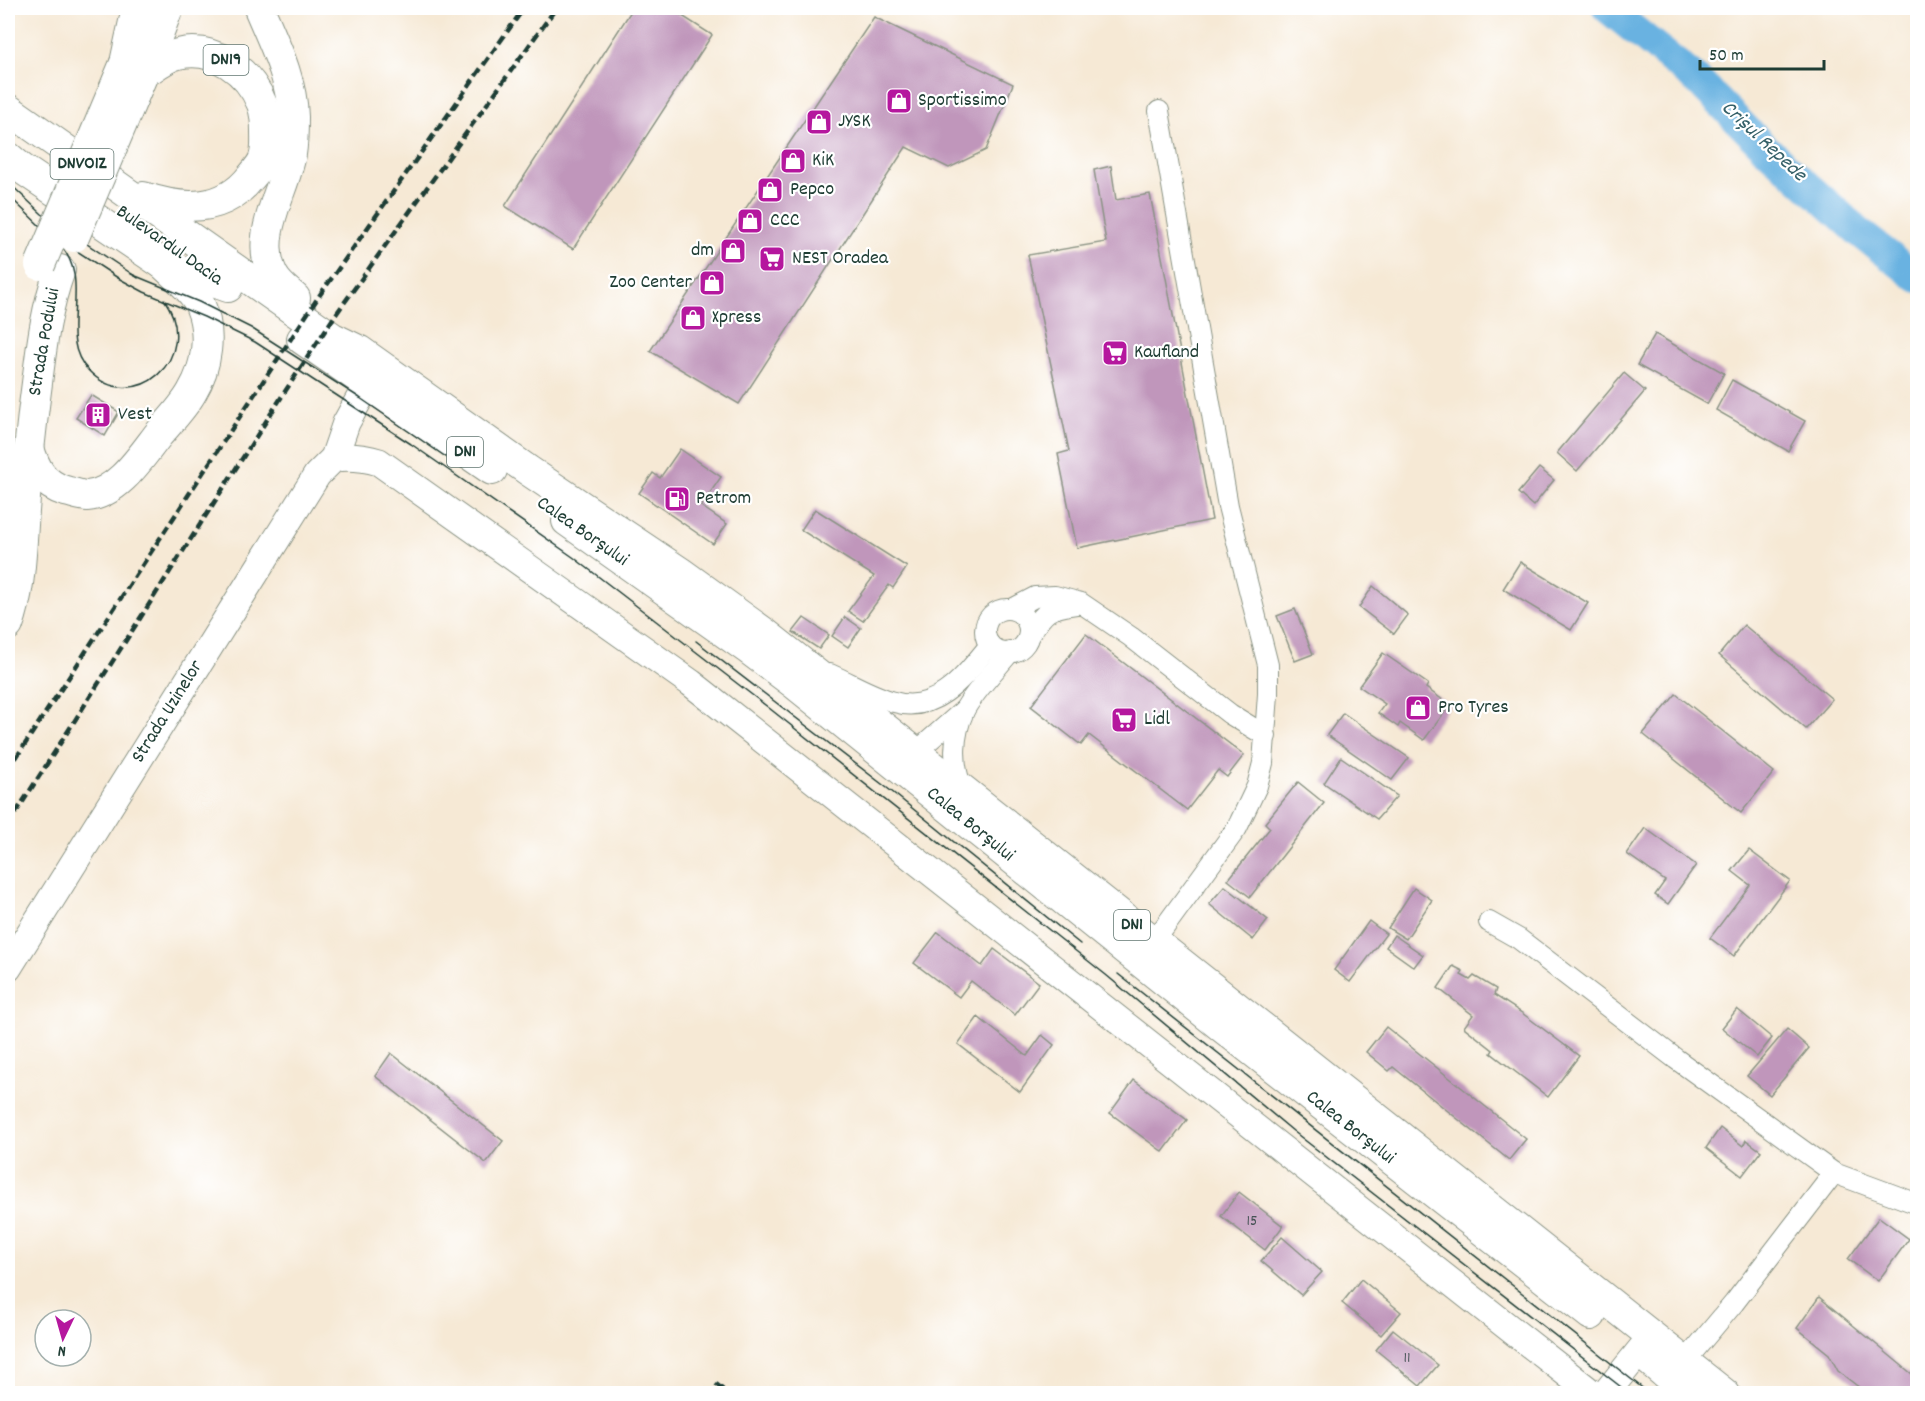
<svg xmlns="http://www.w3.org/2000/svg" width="1925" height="1401" font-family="Dekko,sans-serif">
<rect width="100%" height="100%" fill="#fff"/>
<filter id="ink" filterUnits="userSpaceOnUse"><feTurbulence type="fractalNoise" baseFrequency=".0167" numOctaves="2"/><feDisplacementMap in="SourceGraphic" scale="12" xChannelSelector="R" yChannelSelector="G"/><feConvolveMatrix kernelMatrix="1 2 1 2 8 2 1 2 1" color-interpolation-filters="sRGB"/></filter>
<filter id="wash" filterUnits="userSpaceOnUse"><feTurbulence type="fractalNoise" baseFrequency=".008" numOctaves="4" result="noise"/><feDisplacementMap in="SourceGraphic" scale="24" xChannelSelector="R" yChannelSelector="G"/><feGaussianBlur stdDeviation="1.35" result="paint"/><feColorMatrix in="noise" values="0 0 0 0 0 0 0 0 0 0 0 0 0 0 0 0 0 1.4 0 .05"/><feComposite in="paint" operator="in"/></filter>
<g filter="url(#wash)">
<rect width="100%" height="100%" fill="#f6e9d5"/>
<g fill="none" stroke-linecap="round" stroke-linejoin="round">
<path stroke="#69b2e1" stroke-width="30" d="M1607 8 1698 81 1763 146 1860 233 1918 278"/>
</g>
<g id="blocks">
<g fill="#c096bb">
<path d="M633 8H670L712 35 573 249 505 206Z"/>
<path d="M874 17 1013 84 986 150 949 168 906 147 739 404 650 351Z"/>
<path d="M1111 166 1116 200 1150 194 1212 520 1077 548 1058 454 1069 451 1028 255 1106 242 1094 170Z"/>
<path d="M1655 334 1724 373 1707 404 1637 365Z"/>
<path d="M1624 373 1645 391 1577 471 1557 453Z"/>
<path d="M1732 380 1805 421 1788 451 1716 410Z"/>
<path d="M91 395 119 412 105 436 76 418Z"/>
<path d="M680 449 721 477 701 506 727 524 713 544 639 493 653 473 660 478Z"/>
<path d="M1539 468 1554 480 1533 506 1518 493Z"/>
<path d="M815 509 907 567 893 588 889 585 863 621 848 611 874 576 801 530Z"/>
<path d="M1520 562 1588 603 1571 630 1503 589Z"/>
<path d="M1373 586 1408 615 1394 634 1359 607Z"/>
<path d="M1295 609 1313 654 1295 661 1277 616Z"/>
<path d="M845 617 861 628 848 647 832 636Z"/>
<path d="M804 618 829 635 819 649 793 632Z"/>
<path d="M1744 625 1832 699 1806 729 1719 655Z"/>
<path d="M1086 634 1244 755 1227 777 1218 770 1187 810 1089 735 1081 745 1031 706Z"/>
<path d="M1383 653 1428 684 1426 688 1450 705 1424 740 1400 723 1398 727 1378 713 1385 704 1359 686Z"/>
<path d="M1676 694 1774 772 1741 813 1643 734Z"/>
<path d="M1343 713 1409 758 1392 780 1327 735Z"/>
<path d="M1341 757 1397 796 1377 819 1324 783Z"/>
<path d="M1298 782 1324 803 1250 897 1228 880 1270 828 1265 823Z"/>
<path d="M1645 828 1696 865 1668 904 1655 895 1665 881 1627 854Z"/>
<path d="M1749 850 1790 881 1734 956 1710 938 1750 885 1732 871Z"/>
<path d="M1225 886 1268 920 1253 940 1209 904Z"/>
<path d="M1414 888 1432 900 1406 939 1388 928Z"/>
<path d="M1369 921 1386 934 1350 982 1334 970Z"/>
<path d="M938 932 982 966 994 949 1039 983 1015 1015 971 981 959 997 914 963Z"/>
<path d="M1394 935 1423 955 1414 967 1386 947Z"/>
<path d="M1453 966 1463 971 1461 975 1470 980 1474 976 1496 989 1494 995 1522 1013 1579 1056 1548 1097 1491 1053 1493 1050 1464 1027 1473 1015 1438 988Z"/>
<path d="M1737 1009 1772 1038 1757 1057 1722 1028Z"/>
<path d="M978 1017 1027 1056 1042 1035 1054 1045 1020 1092 958 1044Z"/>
<path d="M1386 1027 1526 1139 1509 1160 1393 1067 1389 1071 1366 1052Z"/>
<path d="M1787 1029 1809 1048 1770 1095 1747 1076Z"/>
<path d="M391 1053 503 1141 486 1163 375 1076Z"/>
<path d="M1134 1080 1187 1120 1163 1152 1110 1113Z"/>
<path d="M1720 1128 1743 1146 1746 1140 1761 1151 1742 1176 1706 1148Z"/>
<path d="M1239 1192 1283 1226 1265 1250 1221 1216Z"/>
<path d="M1879 1217 1909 1239 1878 1281 1848 1259Z"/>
<path d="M1282 1237 1322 1272 1301 1295 1261 1261Z"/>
<path d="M1361 1279 1401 1312 1381 1335 1342 1303Z"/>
<path d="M1819 1297 1918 1379V1394H1882L1879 1391 1860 1388 1838 1371 1829 1354 1797 1328Z"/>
<path d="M1393 1329 1438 1365 1420 1386 1376 1350Z"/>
</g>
</g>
</g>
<g filter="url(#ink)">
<use href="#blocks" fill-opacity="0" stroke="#8a9384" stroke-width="1.5"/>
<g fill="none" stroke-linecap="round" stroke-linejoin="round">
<g stroke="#8a9384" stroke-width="22">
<g id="street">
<path d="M1012 609 1035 597 1055 596 1081 603 1131 637 1230 714 1266 736"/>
<circle cx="1007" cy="631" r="22"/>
<path d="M1029 635C1045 612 1046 608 1076 604"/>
<path d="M830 674C851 683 872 696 894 702 937 715 966 674 990 645"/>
<path d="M907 760 964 710"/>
<path d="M962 788C952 764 953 735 964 711 972 694 998 667 1010 652"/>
<path d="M1489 922 1519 939 1676 1059 1834 1173 1918 1204"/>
<path d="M1147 951 1237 828 1257 786 1263 763 1268 694V665L1228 506 1159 111"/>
<path d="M1677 1371 1734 1303 1834 1173"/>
</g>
</g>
<g stroke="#8a9384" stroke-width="29">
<g id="secondary">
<path d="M334 458C351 456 363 457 379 462L691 683 1593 1394"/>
<path d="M8 968 317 475 334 458 346 423 367 385"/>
<path d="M1605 1394 1651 1337"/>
</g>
</g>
<g stroke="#8a9384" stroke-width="32">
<g id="primary">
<path d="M259 8C274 44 292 78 293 117 293 129 293 142 291 154 284 192 253 236 273 275 278 285 287 291 295 298"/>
<path d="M125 63 137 8"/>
<path d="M143 74 168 8"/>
<path d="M8 109 333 338 360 351 529 471 680 572 766 634 1725 1394"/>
<path d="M8 157 21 168 163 264 228 287"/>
<path d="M143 197C182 210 223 213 251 177 256 171 262 165 264 158 267 149 266 140 266 131 266 122 265 112 262 104 249 71 214 45 178 54 165 57 154 67 143 74"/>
<path d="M302 339 492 470"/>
<path d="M29 448C35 469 43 484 65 491 71 492 81 496 87 496 117 494 141 457 158 435 169 422 183 408 192 392 207 367 212 333 200 305 193 289 175 276 163 264"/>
<path d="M567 521 748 649 796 685 1223 1028 1591 1315"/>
<path d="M8 625C21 590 21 548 24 511 27 468 31 426 37 383 42 343 46 309 60 270"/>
<path d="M1650 1361 1689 1394"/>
</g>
</g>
<use href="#street" stroke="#fff" stroke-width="20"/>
<use href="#secondary" stroke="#fff" stroke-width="27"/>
<use href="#primary" stroke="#fff" stroke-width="30"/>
<g stroke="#1f3d34" stroke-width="1.5">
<path d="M8 182 42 214 138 278"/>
<path d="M8 195 42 228 118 278 144 292 204 317 255 342 411 444 573 557 769 708 1106 975 1293 1131 1630 1394"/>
<path d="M59 244C95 281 55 336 88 370 133 418 204 358 164 299"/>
<path d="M131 274 199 302 251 328 360 398 462 468"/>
<path d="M696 641 891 791 1080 944"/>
<path d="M1118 974 1650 1394"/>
</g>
<g stroke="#1f3d34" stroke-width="4.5" stroke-dasharray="9 4.5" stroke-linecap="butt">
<path d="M8 770 319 296 524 8"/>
<path d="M8 825 286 390 334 317 556 8"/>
<path d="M716 1384 728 1394"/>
</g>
<g stroke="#8a9384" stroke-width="32" stroke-linecap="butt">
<g id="primary-bridge">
<path d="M74 237 143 74"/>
<path d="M40 265 125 63"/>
</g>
</g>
<use href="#primary-bridge" stroke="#fff" stroke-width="30"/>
</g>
</g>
<defs>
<g id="shop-square" transform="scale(1.35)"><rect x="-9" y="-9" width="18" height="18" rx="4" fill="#b5179e" stroke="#fff"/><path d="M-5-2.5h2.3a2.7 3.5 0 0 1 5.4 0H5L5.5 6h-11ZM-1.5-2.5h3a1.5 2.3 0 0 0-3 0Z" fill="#fff"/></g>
<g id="supermarket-square" transform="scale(1.35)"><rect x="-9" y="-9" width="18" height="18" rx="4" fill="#b5179e" stroke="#fff"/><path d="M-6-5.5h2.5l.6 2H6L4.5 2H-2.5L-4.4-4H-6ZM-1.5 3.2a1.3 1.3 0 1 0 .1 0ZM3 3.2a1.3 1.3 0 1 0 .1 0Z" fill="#fff"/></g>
<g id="building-square" transform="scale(1.35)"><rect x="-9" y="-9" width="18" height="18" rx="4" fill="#b5179e" stroke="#fff"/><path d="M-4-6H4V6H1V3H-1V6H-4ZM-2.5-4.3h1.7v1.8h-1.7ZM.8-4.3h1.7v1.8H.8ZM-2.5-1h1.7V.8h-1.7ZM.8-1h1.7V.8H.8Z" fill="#fff"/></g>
<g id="fuel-square" transform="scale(1.35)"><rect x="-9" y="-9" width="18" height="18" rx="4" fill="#b5179e" stroke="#fff"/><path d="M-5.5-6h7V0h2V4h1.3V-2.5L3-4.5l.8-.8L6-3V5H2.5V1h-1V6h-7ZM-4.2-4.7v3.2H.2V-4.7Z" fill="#fff"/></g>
</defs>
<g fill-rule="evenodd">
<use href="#shop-square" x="899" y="101"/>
<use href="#shop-square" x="819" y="122"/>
<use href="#shop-square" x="793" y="161"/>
<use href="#shop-square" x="770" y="190"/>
<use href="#shop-square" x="750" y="221"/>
<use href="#shop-square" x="733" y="251"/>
<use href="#supermarket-square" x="772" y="259"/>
<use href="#shop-square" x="712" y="283"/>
<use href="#shop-square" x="693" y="318"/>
<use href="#supermarket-square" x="1115" y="353"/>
<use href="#building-square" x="98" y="415"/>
<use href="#fuel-square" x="677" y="499"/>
<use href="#shop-square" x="1418" y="708"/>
<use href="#supermarket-square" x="1124" y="720"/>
</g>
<g text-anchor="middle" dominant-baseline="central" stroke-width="4.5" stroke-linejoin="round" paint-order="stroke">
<g font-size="16" fill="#475356">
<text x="1252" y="1221">15</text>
<text x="1407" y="1358">11</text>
</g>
<g fill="#fff" stroke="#627771" stroke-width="1.5">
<rect x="203.5" y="45" width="45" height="30" rx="4.5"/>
<rect x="50.5" y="149" width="63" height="30" rx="4.5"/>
<rect x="447" y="437" width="36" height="30" rx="4.5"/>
<rect x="1114" y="910" width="36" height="30" rx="4.5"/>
</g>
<g font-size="18" font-weight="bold" fill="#1f3d34">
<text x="226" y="60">DN19</text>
<text x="82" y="164">DNVO1Z</text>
<text x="465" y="452">DN1</text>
<text x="1132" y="925">DN1</text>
</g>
<g font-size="20" fill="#1f3d34" stroke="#fff" text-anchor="start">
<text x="918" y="101">Sportissimo</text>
<text x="838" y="122">JYSK</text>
<text x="812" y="161">KiK</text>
<text x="790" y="190">Pepco</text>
<text x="770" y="221">CCC</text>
<text x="714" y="251" text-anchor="end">dm</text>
<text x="792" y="259">NEST Oradea</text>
<text x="692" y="283" text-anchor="end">Zoo Center</text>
<text x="712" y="318">Xpress</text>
<text x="1134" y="353">Kaufland</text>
<text x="118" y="415">Vest</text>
<text x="696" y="499">Petrom</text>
<text x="1438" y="708">Pro Tyres</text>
<text x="1144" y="720">Lidl</text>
</g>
<g font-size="20" fill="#1f3d34" stroke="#fff">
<text transform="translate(169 246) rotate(35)">Bulevardul Dacia</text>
<text transform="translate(45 342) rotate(-80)">Strada Podului</text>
<text transform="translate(582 532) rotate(35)">Calea Borșului</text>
<text transform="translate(168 712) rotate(-58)">Strada Uzinelor</text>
<text transform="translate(970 825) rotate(39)">Calea Borșului</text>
<text transform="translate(1350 1128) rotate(38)">Calea Borșului</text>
</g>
<g font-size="21" font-style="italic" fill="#356068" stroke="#fff">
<text transform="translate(1763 142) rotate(43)">Crișul Repede</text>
</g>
</g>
<rect width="1925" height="1401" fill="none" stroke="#fff" stroke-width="30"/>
<g transform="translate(63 1338) rotate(185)"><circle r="28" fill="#ffffff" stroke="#a5b1ae" stroke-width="1.5"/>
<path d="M0-4.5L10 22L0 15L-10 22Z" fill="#b5179e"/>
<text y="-9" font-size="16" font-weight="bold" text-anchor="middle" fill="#1f3d34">N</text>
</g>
<path d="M1700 60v9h124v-9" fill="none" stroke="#1f3d34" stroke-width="3"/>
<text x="1709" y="60" font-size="18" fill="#1f3d34" stroke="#ffffff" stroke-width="4.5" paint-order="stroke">50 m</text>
</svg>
